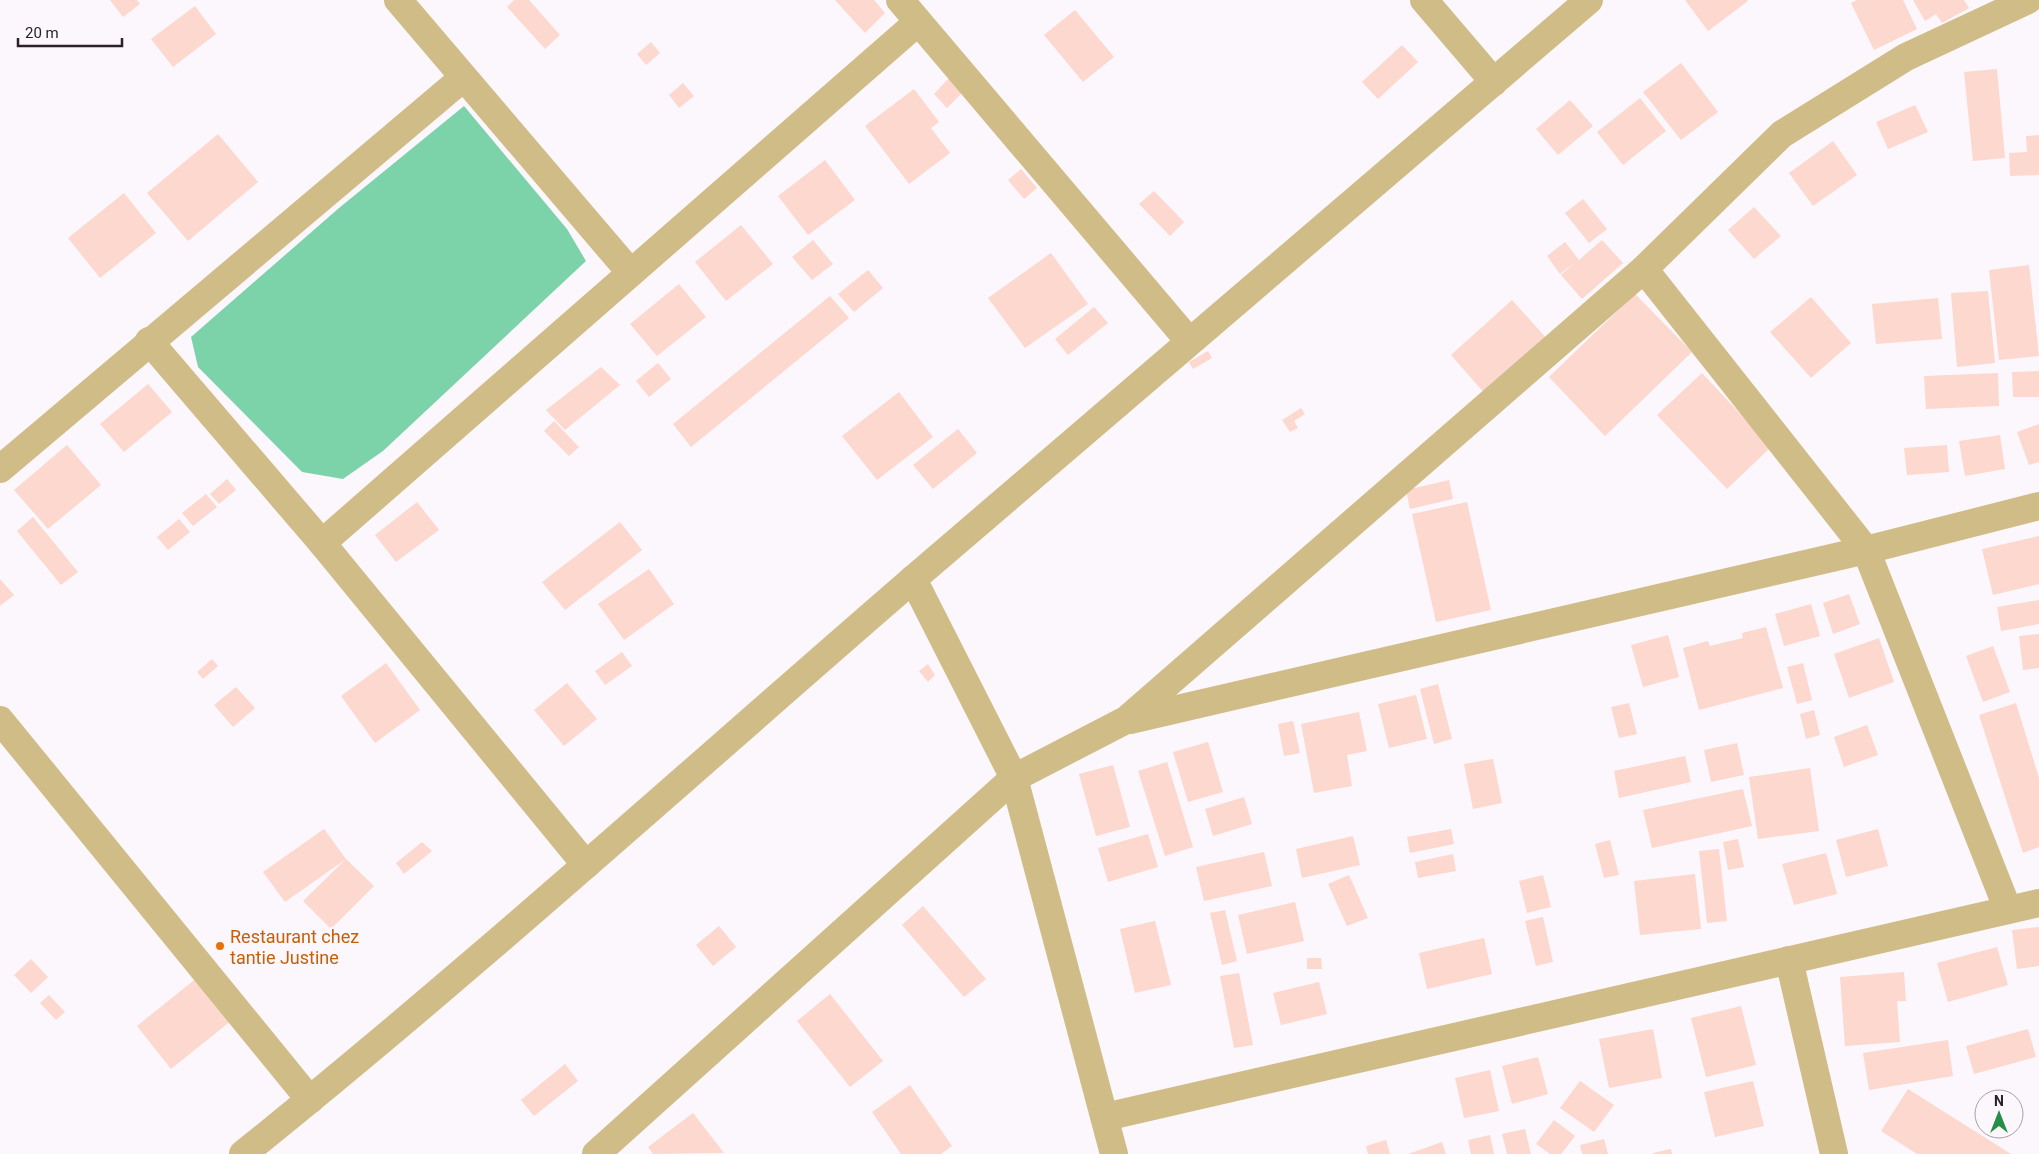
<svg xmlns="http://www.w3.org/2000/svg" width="2039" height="1154" font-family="Roboto,sans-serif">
<rect width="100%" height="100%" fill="#fcf7fc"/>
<path fill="#7cd3aa" d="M464 106 567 229 586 261 383 451 343 479 302 472 198 367 191 337 339 208Z"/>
<g fill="#fcd8ce">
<path d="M110 0H137L140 4 123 17Z"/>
<path d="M514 0H529L560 35 545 49 507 7Z"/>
<path d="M835 0H874L885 13 865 33Z"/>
<path d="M1685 0H1747L1748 1 1708 31Z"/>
<path d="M1857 0H1903L1917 29 1874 50 1851 3Z"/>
<path d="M1913 0H1964L1969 8 1942 23 1936 14 1925 21Z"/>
<path d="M195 6 216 34 173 67 151 39Z"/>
<path d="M1075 10 1114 57 1083 82 1044 35Z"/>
<path d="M651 42 660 53 646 65 637 54Z"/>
<path d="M1402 45 1418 62 1378 99 1362 82Z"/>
<path d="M1681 63 1718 112 1681 140 1643 92Z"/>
<path d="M1997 69 2005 158 1973 161 1964 72Z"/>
<path d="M950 77 964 91 947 108 934 94Z"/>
<path d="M683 83 694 96 679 108 669 95Z"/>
<path d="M914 89 939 122 931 128 950 153 909 184 865 126Z"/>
<path d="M1640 98 1666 131 1623 165 1597 132Z"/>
<path d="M1570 100 1593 126 1558 155 1536 129Z"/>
<path d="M1915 105 1928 132 1888 149 1876 122Z"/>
<path d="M218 134 258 182 188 241 147 193Z"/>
<path d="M2039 135V175L2010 176 2009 153 2027 152 2026 136Z"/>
<path d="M1833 141 1857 175 1813 206 1789 173Z"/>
<path d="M825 160 855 200 808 235 778 196Z"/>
<path d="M1021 169 1037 188 1024 199 1008 180Z"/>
<path d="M1154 191 1184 222 1170 236 1139 204Z"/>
<path d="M124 193 156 233 100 278 68 238Z"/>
<path d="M1583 199 1607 229 1589 243 1565 213Z"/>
<path d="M1754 207 1781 236 1754 259 1728 230Z"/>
<path d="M741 225 773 264 726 301 695 262Z"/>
<path d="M813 240 833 264 812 280 792 257Z"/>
<path d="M1602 240 1623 263 1582 299 1561 275 1574 263 1560 274 1547 256 1565 242 1579 260Z"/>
<path d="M1051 253 1088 304 1025 348 988 298Z"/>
<path d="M2029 265 2039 356 1999 360 1989 270Z"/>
<path d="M868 270 883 288 854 312 838 294Z"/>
<path d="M679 284 706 317 657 356 630 324Z"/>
<path d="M1988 291 1995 363 1957 367 1951 293Z"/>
<path d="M1635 294 1692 352 1605 436 1549 377Z"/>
<path d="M830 296 849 318 691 447 673 424Z"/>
<path d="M1811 297 1851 343 1811 378 1770 332Z"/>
<path d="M1938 298 1942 339 1876 344 1872 304Z"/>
<path d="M1512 300 1548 340 1486 395 1451 355Z"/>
<path d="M1094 307 1108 323 1068 355 1055 339Z"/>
<path d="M1208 351 1212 358 1193 369 1189 362Z"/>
<path d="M658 363 671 379 649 397 636 381Z"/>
<path d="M601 367 620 385 565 430 546 410Z"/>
<path d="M2039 371V397H2013L2012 372Z"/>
<path d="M1702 373 1771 447 1727 489 1657 415Z"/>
<path d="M1998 373 1999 406 1926 409 1924 376Z"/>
<path d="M148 384 172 412 124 452 100 424Z"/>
<path d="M899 392 933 437 877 480 842 436Z"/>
<path d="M1301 408 1305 414 1294 421 1298 428 1290 432 1282 420Z"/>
<path d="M554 421 579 447 569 456 544 431Z"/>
<path d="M2039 424V462L2029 465 2017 432Z"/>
<path d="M958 429 977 453 933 489 913 465Z"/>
<path d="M2000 435 2005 469 1965 476 1959 441Z"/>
<path d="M67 445 101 485 48 529 14 490Z"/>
<path d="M1947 445 1949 472 1907 475 1904 448Z"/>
<path d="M227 479 236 490 219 504 210 494Z"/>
<path d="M1449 480 1453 499 1410 509 1406 490Z"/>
<path d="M206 494 217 507 193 526 182 513Z"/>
<path d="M417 502 439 530 396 562 375 535Z"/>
<path d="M1467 502 1491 610 1436 622 1412 514Z"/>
<path d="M33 517 78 572 61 585 17 531Z"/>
<path d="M179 519 190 532 168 550 157 537Z"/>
<path d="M620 522 642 550 565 610 542 582Z"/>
<path d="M2039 536V584L1993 595 1982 549Z"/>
<path d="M649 569 674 604 624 640 598 604Z"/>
<path d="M0 579 14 595 0 606Z"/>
<path d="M1849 594 1860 624 1833 634 1823 603Z"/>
<path d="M2039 600V624L2001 631 1997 607Z"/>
<path d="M1811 604 1820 636 1784 646 1775 614Z"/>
<path d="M1766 627 1783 688 1699 710 1683 648 1708 641 1710 646 1743 638 1742 633Z"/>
<path d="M2039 634V668L2023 670 2019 636Z"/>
<path d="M1668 635 1679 677 1643 687 1631 645Z"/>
<path d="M1879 638 1894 682 1849 698 1834 654Z"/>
<path d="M1993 646 2010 692 1983 702 1966 656Z"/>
<path d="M622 652 632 666 605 685 595 671Z"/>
<path d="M212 659 218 666 203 679 197 672Z"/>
<path d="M386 663 420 710 375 743 341 696Z"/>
<path d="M1803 663 1812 700 1797 704 1787 667Z"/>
<path d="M928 664 935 675 928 682 919 671Z"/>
<path d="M567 683 597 719 564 746 534 710Z"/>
<path d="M1438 684 1452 739 1434 744 1420 689Z"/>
<path d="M236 687 255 708 233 727 214 705Z"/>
<path d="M1416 695 1427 739 1389 748 1378 704Z"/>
<path d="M1629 703 1637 734 1619 738 1611 707Z"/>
<path d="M2016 703 2039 778V847L2023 853 1979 715Z"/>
<path d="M1814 710 1820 735 1806 739 1800 714Z"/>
<path d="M1359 712 1367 751 1347 755 1352 786 1314 793 1301 724Z"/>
<path d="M1293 721 1300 753 1284 756 1278 724Z"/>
<path d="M1867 725 1878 755 1844 767 1834 737Z"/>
<path d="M1208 742 1223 792 1188 802 1173 752Z"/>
<path d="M1737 743 1744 775 1711 782 1704 750Z"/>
<path d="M1685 756 1691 782 1619 798 1614 771Z"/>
<path d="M1493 759 1502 803 1473 809 1464 764Z"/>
<path d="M1167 762 1193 847 1165 856 1138 771Z"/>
<path d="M1113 765 1130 827 1096 836 1079 774Z"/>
<path d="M1810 768 1819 831 1758 839 1749 777Z"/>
<path d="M1743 789 1752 826 1652 848 1643 810Z"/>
<path d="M1244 797 1252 824 1213 836 1205 809Z"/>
<path d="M324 829 346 859 374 886 331 929 303 901 346 859 285 902 263 872Z"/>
<path d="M1451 829 1454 844 1410 853 1407 837Z"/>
<path d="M1878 829 1888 866 1846 877 1836 840Z"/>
<path d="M1148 834 1158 867 1108 882 1098 848Z"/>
<path d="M1353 836 1360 865 1302 878 1296 849Z"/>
<path d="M1738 839 1744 867 1728 870 1723 842Z"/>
<path d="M1610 840 1619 875 1604 878 1595 844Z"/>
<path d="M422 842 432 851 404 874 396 863Z"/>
<path d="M1719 849 1727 921 1707 923 1699 851Z"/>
<path d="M1264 852 1272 886 1204 901 1196 867Z"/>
<path d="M1826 853 1837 894 1794 905 1782 864Z"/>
<path d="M1453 854 1456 871 1418 878 1415 862Z"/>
<path d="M1695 874 1701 929 1640 935 1634 881Z"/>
<path d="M1349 875 1368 918 1347 926 1328 884Z"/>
<path d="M1543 875 1551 907 1527 913 1519 881Z"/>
<path d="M1295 902 1304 941 1247 954 1238 915Z"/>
<path d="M923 906 986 979 964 997 902 925Z"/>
<path d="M1225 910 1237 961 1222 965 1210 913Z"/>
<path d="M1543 917 1553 962 1536 966 1525 921Z"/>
<path d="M1155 921 1171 985 1135 993 1120 929Z"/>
<path d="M719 926 736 947 713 966 696 945Z"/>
<path d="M2039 927V966L2017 969 2012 930Z"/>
<path d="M1484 938 1492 974 1427 989 1419 953Z"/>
<path d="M1997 947 2008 985 1948 1002 1937 963Z"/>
<path d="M1307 958H1321L1322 969H1307Z"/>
<path d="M31 959 48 977 31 993 14 975Z"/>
<path d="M1904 972 1906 1001H1897L1900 1042 1845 1046 1840 977Z"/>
<path d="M1239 973 1253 1045 1234 1048 1220 976Z"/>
<path d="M198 977 237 1016 171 1069 137 1026Z"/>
<path d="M1319 982 1327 1014 1281 1025 1273 993Z"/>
<path d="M830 994 883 1061 850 1087 797 1021Z"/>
<path d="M49 995 65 1012 56 1020 40 1003Z"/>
<path d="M1741 1006 1756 1065 1706 1077 1691 1018Z"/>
<path d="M1653 1029 1662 1078 1609 1088 1599 1039Z"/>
<path d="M2028 1029 2036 1057 1974 1074 1966 1046Z"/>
<path d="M1948 1040 1953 1076 1869 1090 1863 1053Z"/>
<path d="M1538 1057 1548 1094 1512 1104 1502 1066Z"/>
<path d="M565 1064 578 1081 534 1116 521 1100Z"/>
<path d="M1490 1070 1499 1111 1464 1118 1455 1078Z"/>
<path d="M1580 1081 1614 1105 1594 1132 1560 1108Z"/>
<path d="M1753 1081 1764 1126 1715 1137 1704 1092Z"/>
<path d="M910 1085 952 1146 941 1154H901L872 1112Z"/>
<path d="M1908 1089 2011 1154H1917L1881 1131Z"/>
<path d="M693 1113 724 1153 653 1154 648 1147Z"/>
<path d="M1554 1120 1575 1136 1561 1154H1550L1536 1144Z"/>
<path d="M1525 1129 1531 1154H1507L1502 1134Z"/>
<path d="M1490 1135 1494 1154H1471L1468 1140Z"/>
<path d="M1604 1139 1608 1154H1582L1580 1145Z"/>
<path d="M1386 1140 1390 1154H1368L1366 1146Z"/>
<path d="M1442 1142 1446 1154H1408Z"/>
<path d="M1671 1149 1672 1154H1653V1153Z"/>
</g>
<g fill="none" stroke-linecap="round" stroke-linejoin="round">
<g stroke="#d0bc87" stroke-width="28">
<path d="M398 0 630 272"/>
<path d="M900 0 1189 341"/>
<path d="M1424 0 1494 82"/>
<path d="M1644 269 1866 550 2008 910"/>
<path d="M149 341 322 543 586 865"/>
<path d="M0 469 463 78"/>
<path d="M322 543 918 22"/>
<path d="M913 579 1014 778 1114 1154"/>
<path d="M0 720 310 1100"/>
<path d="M1130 720 1866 550 2039 506"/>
<path d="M1789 960 1834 1154"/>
<path d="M1105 1117 2039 903"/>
<path d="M596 1154 1014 778 1126 720 1644 269 1782 134 1906 57 2028 0"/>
</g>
<path stroke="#d0bc87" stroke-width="28" d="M243 1154C472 970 690 772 912 580 1137 385 1364 195 1589 0"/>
</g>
<circle fill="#e8710a" stroke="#fcf7fc" stroke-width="2" cx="220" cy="946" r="5"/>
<g text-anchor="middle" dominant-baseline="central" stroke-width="4.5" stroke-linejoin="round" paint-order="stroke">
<g font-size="18" fill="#c56008" stroke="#fcf7fc" text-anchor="start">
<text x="230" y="936">Restaurant chez<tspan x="230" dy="21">tantie Justine</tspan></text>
</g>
</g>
<g transform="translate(1999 1114)"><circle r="24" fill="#fcf7fc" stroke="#a8a1a8"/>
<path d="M0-4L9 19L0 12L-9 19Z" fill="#278e45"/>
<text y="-8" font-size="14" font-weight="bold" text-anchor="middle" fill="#2a212a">N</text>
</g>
<path d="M18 38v8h104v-8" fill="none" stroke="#2a212a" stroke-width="2.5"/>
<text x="25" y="38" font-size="15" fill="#2a212a" stroke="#fcf7fc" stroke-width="4" paint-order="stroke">20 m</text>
</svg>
